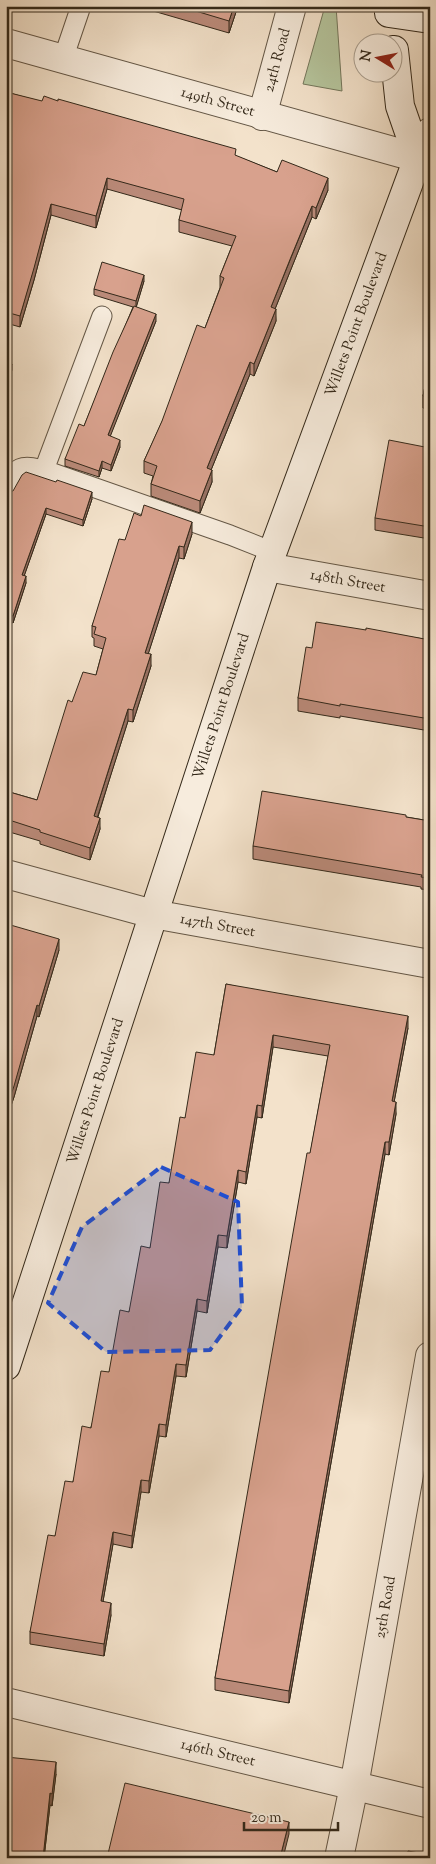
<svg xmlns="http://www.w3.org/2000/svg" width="436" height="1864" font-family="'Sorts Mill Goudy',serif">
<rect width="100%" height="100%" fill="#f3e2cb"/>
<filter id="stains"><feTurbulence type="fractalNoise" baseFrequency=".004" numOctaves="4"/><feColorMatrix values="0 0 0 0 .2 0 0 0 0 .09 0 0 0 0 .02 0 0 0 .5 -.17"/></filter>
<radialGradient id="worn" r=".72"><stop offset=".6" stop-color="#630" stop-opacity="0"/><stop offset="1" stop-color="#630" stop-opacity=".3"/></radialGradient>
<path fill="#b5c49c" stroke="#74765b" d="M325 6H336L342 91 303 84Z"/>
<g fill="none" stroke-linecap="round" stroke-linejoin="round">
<g stroke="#645746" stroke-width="21">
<g id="lane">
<path d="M63 59 81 6"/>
<path d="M102 316 44 470 230 535 273 552"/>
<path d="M6 489C14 465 22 465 44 470"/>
</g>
</g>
<g stroke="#645746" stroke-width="30">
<g id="street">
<path id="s1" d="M6 43 418 158 430 160"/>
<path id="s2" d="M262 116 292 6"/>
<path d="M418 158 430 132"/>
<path id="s3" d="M267 567 430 596"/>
<path id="s4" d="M6 874 153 914 430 964"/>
<path id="s5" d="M6 1702 430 1804"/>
<path id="s6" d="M339 1858 354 1786 430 1356"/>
</g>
</g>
<g stroke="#34291a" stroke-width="30">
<g id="secondary">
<path d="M389 13 430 19"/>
<path id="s7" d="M6 1366 267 567 418 158 400 106 394 50"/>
</g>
</g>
<use href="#lane" stroke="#f7ecdd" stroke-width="19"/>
<use href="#street" stroke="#f7ecdd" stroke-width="28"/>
<use href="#secondary" stroke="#f7ecdd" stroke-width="28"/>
</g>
<g fill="#ba8a79" stroke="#34291a">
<path d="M136 6H238L229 33Z"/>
<path d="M6 92 236 156 277 172 328 190 316 219 312 217 291 269 275 309 276 321 254 376 250 374 211 470 212 482 200 513 151 496V484L153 476 144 473V461L205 328 220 288V276L232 246 179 232V220L182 210 107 189 96 228 51 215 34 280 20 327 6 323Z"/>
<path d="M144 281 136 307 156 321 110 436 120 447 111 471 102 468 99 477 65 466V459L84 426 133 307 94 295V289Z"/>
<path d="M430 361V409L423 408V396Z"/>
<path d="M430 448V539L375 530V518Z"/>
<path d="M6 492 92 499 83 526 46 514 24 576 26 583 13 623 6 621Z"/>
<path d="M192 534 184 559 179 558 148 654 151 666 133 722 128 721 111 774 98 817 100 829 90 860 40 844V841L6 831V791L37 800 72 702 96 675 103 649 94 646V638L92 637V626L125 540Z"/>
<path d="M366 630 430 640V731L340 716V718L298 711V698L312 648Z"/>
<path d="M406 817 430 821V890L421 889V887L253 859V846Z"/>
<path d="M6 928 59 950 39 1017 37 1016 14 1097 6 1120Z"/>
<path d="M226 984 408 1028 394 1102 396 1114 389 1155 385 1154 289 1703 215 1690V1678L328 1056 273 1047 262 1118 257 1117 246 1184 238 1182 227 1248 218 1247 207 1313 197 1311 186 1377 176 1376 166 1437 159 1436 149 1493 141 1492 132 1548 113 1544 103 1601 111 1615 104 1656 30 1644V1632L55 1536 150 1248 169 1183 185 1118 214 1055Z"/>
<path d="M56 1774 52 1806 50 1805 44 1858H6Z"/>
</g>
<g fill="#977163" stroke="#34291a">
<path d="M234 6H238L229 33V21Z"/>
<path d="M107 178V189L96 228V216Z"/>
<path d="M328 178V190L316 219V208Z"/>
<path d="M51 204V215L34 280 20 327V316Z"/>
<path d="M312 206V217L271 319V307Z"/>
<path d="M144 275V281L136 308V301Z"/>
<path d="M276 309V321L254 376V364Z"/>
<path d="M156 314V321L108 442V435Z"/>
<path d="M250 362V374L207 480V468Z"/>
<path d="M12 364V370L6 388V381Z"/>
<path d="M120 440V447L111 471V465Z"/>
<path d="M102 461V468L99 477V471Z"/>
<path d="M212 470V482L200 513V501Z"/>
<path d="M92 492V499L83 526V520Z"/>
<path d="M46 508V514L22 582V575Z"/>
<path d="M192 522V534L184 559V547Z"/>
<path d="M179 546V558L145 664V653Z"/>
<path d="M26 576V583L13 623V616Z"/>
<path d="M151 654V666L133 722V710Z"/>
<path d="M10 675V684L6 699V690Z"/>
<path d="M128 709V721L94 828V816Z"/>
<path d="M100 818V829L90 860V848Z"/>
<path d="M59 939V950L39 1017V1006Z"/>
<path d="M37 1005V1016L14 1097 6 1120V1109Z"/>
<path d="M408 1016V1028L392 1113V1101Z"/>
<path d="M273 1035V1047L262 1118V1106Z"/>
<path d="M396 1102V1114L389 1155V1142Z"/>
<path d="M257 1105V1117L246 1184V1172Z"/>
<path d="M385 1142V1154L289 1703V1691Z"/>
<path d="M238 1170V1182L227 1248V1236Z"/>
<path d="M218 1235V1247L207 1313V1301Z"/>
<path d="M197 1299V1311L186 1377V1365Z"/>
<path d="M176 1364V1376L166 1437V1425Z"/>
<path d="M159 1424V1436L149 1493V1481Z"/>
<path d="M141 1480V1492L132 1548V1536Z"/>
<path d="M113 1532V1544L101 1613V1601Z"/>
<path d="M111 1603V1615L104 1656V1644Z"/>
<path d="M56 1762V1774L52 1806V1794Z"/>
<path d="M50 1793V1805L44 1858H43Z"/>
<path d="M289 1822V1834L283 1858H280Z"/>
</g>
<g fill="#d8a18d" stroke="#34291a">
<path d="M179 6H234L229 21Z"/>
<path d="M6 92 42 101 44 96 58 101V99L236 149 235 155 277 172 282 160 328 178 316 208 312 206 291 257 271 307 276 309 254 364 250 362 207 468 212 470 200 501 151 484 157 466 144 461 162 421 197 325 205 328 224 278 220 276 236 236 179 220 184 199 107 178 96 216 51 204 34 268 20 316 6 312Z"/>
<path d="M102 262 144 275 136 301 94 289Z"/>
<path d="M134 306 156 314 108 435 120 440 111 465 102 461 99 471 65 459 79 424 84 426 113 352Z"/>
<path d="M430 361V397L423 396Z"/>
<path d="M6 362 12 364 6 381Z"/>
<path d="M389 440 430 448V527L375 518Z"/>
<path d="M26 472 56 482 57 480 92 492 83 520 46 508 22 575 26 576 13 616 6 614V492L13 491 22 475Z"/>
<path d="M144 505 192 522 184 547 179 546 145 653 151 654 133 710 128 709 111 762 94 816 100 818 90 848 40 832V830L6 819V791L37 800 68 700 72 702 83 672 96 675 106 638 94 634 96 627 92 626 119 539 125 540 134 513 141 516Z"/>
<path d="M316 622 366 630V628L430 640V719L340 704V706L298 698 306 647 312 648Z"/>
<path d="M6 674 10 675 6 690Z"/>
<path d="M262 791 406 815V817L430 821V878L421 877 422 875 253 846Z"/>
<path d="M7 924 59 939 39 1006 37 1005 14 1086 6 1109V928Z"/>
<path d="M226 984 408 1016 392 1101 396 1102 389 1142H385L289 1691 215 1678 307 1153H310L330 1045 273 1035 262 1106 257 1105 246 1172 238 1170 227 1236 218 1235 207 1301 197 1299 186 1365 176 1364 166 1425 159 1424 149 1481 141 1480 132 1536 113 1532 101 1601 111 1603 104 1644 30 1632 48 1535 55 1536 65 1481 73 1482 82 1426 91 1428 101 1371 109 1372 120 1310 129 1312 141 1246 150 1248 160 1182 169 1183 180 1117 185 1118 196 1052 214 1055Z"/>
<path d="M6 1757 56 1762 52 1794 50 1793 43 1858H6Z"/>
<path d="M125 1783 289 1822 280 1858H146L139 1856V1858H107Z"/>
<path d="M408 1851 430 1855V1858H407Z"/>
</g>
<path fill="#1d4ed8" fill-opacity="0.2" stroke="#1d4ed8" stroke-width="4" stroke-dasharray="10 6" stroke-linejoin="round" d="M161 1167 238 1202 242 1307 210 1350 106 1352 48 1303 82 1227Z"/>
<g text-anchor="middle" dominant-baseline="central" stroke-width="4" stroke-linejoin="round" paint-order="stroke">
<g font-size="15" fill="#34291a" stroke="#f7ecdd">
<text stroke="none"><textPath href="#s2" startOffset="58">24th Road</textPath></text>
<text stroke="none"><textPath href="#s1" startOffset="220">149th Street</textPath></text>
<text stroke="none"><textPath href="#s7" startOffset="1099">Willets Point Boulevard</textPath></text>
<text stroke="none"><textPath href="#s3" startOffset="82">148th Street</textPath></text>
<text stroke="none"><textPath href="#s7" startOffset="694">Willets Point Boulevard</textPath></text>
<text stroke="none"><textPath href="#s4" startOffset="218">147th Street</textPath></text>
<text stroke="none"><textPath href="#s7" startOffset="289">Willets Point Boulevard</textPath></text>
<text stroke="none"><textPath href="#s6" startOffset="255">25th Road</textPath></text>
<text stroke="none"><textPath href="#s5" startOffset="218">146th Street</textPath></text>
</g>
</g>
<rect width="436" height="1864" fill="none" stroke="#f3e2cb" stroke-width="25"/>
<rect x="8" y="8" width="421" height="1849" fill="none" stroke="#34291a" stroke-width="2.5"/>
<rect x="12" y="12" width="411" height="1839" fill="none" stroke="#34291a"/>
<g transform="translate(378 58) rotate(280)"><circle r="24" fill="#f7ecdd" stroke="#a99e8f"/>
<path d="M0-4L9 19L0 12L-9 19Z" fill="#8f2418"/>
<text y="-8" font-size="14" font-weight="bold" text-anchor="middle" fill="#34291a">N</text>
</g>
<path d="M244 1822v8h94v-8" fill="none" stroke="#34291a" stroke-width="2.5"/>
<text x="251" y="1822" font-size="15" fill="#34291a" stroke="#f7ecdd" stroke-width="4" paint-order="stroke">20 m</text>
<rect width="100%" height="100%" filter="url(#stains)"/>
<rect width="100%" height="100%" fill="url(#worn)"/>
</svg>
